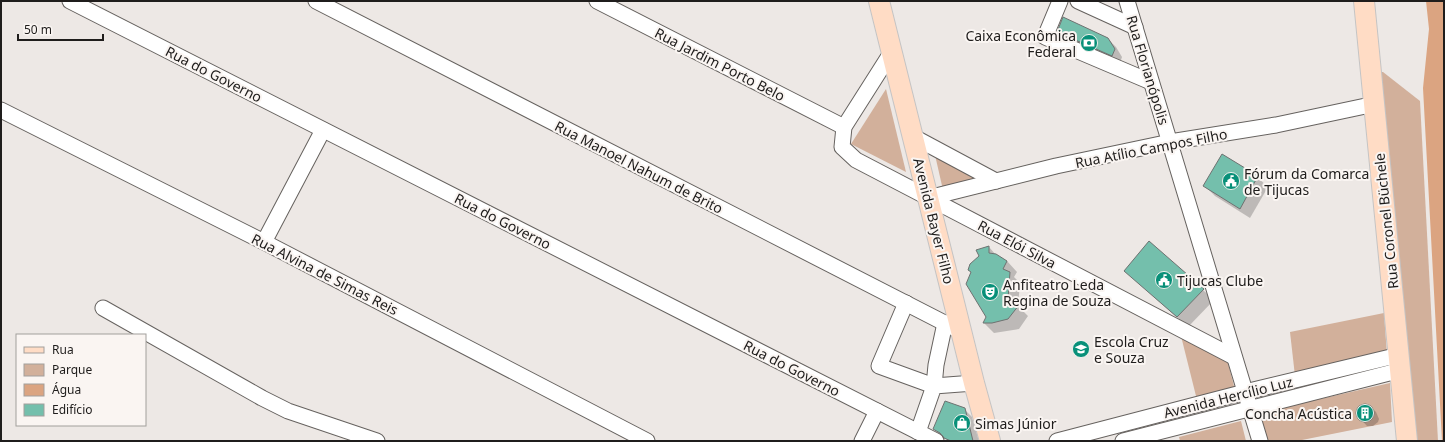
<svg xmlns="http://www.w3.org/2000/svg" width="1445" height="442" font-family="'Noto Sans',sans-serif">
<rect width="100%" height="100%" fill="#ede8e5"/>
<g fill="#d2b09b">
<path d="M1375 72H1383L1420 101 1438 441H1410Z"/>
<path d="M886 89 906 172 851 144Z"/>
<path d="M935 155 977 179 943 190Z"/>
<path d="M1384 313 1387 355 1295 376 1290 332Z"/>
<path d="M1181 336 1227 359 1235 390 1197 400Z"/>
<path d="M1390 383 1392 422 1297 441H1263L1259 413Z"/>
<path d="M1241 421 1246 441H1180L1179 437Z"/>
</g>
<path fill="#dba481" d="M1426 1H1444V441H1442L1423 88 1429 29Z"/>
<g fill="#0003">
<path d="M1058 32 1108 39 1116 47 1122 57 1120 63 1066 40Z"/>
<path d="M1257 177 1268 187 1250 218 1215 196 1205 186Z"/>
<path d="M1150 242 1214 300 1188 327 1136 281Z"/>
<path d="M989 247 996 255 1007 261 1017 272 1014 277 1020 283 1018 306 1028 316 1019 329 994 333 984 323 987 317Z"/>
<path d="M1362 405H1365L1371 407 1376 412 1379 419 1378 422 1373 426H1367L1357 415 1358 410Z"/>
<path d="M964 409 972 417 979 441H949L942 437 934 429Z"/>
</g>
<g fill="#74bfac" stroke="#6e7271">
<path d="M1063 17 1108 38 1115 49 1112 56 1057 32Z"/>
<path d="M1222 154 1258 176 1240 209 1203 186Z"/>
<path d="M1149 241 1204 289 1177 317 1124 271Z"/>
<path d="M989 246V253L996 254 1007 261 1003 269 1010 272 1008 299 1019 305 1008 319 992 323H983L986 317 966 284 971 272 968 270 970 264 979 256 976 250Z"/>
<path d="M945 401 965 408 973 441H951L944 438 940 433 933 429Z"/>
<circle cx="1365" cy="413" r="9"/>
</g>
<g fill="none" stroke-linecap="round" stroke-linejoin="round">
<g stroke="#66625f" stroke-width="17">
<g id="minor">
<path d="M70 1 936 441"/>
<path d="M316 1 962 332"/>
<path d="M597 1 844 127"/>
<path d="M1060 1 1045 37 1151 82"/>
<path d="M1078 1 1135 27"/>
<path d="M1127 1 1260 441"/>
<path d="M891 53 844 127 842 147 856 160 1234 357"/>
<path d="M1 110 264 242 647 441"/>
<path d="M912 136 996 181"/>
<path d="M928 198 1056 166 1170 142 1276 125 1375 104"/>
<path d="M264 242 323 130"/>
<path d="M906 303 879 366 934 386 936 365 945 323"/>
<path d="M103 308 262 398 288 411 377 441"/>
<path d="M918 432 934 386 974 383"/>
<path d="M862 441 877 411"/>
<path d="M1057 441 1245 392 1399 355"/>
<path d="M1123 441 1401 370"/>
</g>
</g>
<g stroke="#c5c4c4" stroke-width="22">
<g id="major">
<path d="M879 1 974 383 990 441"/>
<path d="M1364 1 1407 441"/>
</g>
</g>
<use href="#minor" stroke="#fff" stroke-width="15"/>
<use href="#major" stroke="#ffdcc5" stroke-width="20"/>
</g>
<defs>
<g id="bank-disc" transform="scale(0.9)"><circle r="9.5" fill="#089079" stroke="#faf5f2"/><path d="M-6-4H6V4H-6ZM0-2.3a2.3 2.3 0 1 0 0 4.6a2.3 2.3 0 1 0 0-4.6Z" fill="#fff"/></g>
<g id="civic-disc" transform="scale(0.9)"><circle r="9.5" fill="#089079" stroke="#faf5f2"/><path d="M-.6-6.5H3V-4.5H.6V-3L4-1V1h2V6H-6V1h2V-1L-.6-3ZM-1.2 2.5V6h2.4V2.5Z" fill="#fff"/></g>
<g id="theatre-disc" transform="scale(0.9)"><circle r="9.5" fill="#089079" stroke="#faf5f2"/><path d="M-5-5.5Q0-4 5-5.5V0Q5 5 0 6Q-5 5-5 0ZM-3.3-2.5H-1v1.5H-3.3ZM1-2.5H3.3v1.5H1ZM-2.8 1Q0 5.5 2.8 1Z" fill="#fff"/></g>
<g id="school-disc" transform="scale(0.9)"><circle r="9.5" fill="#089079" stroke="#faf5f2"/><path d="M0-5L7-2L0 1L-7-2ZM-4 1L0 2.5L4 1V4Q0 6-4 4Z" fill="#fff"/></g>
<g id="building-disc" transform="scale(0.9)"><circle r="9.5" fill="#089079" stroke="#faf5f2"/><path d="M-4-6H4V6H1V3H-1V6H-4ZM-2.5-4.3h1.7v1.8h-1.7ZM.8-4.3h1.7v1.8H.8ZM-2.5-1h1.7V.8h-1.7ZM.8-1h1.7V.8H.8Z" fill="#fff"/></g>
<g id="shop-disc" transform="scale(0.9)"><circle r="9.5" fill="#089079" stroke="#faf5f2"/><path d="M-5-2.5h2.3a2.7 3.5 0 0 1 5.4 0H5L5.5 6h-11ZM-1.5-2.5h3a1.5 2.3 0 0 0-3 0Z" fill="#fff"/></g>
</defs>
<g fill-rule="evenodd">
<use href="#bank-disc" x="1089" y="43"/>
<use href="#civic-disc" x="1231" y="181"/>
<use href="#civic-disc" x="1164" y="280"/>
<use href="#theatre-disc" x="990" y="292"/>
<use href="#school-disc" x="1081" y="349"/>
<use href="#building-disc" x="1365" y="413"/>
<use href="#shop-disc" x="962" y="423"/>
</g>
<g text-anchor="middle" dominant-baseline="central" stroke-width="4" stroke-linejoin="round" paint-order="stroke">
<g font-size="14" fill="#1f1d1c" stroke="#faf5f2" text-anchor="start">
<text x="1076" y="35" text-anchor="end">Caixa Econômica<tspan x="1076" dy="16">Federal</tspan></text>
<text x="1244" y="173">Fórum da Comarca<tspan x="1244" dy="16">de Tijucas</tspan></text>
<text x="1177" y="280">Tijucas Clube</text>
<text x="1003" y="284">Anfiteatro Leda<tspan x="1003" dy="16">Regina de Souza</tspan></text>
<text x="1094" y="341">Escola Cruz<tspan x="1094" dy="16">e Souza</tspan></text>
<text x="1352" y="413" text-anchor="end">Concha Acústica</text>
<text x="975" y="423">Simas Júnior</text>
</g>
<g font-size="14" fill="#1f1d1c" stroke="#faf5f2">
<text transform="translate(720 64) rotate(27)">Rua Jardim Porto Belo</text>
<text transform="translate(1148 70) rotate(73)">Rua Florianópolis</text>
<text transform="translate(214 74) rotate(27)">Rua do Governo</text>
<text transform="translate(1151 148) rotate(-11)">Rua Atílio Campos Filho</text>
<text transform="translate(639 167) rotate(27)">Rua Manoel Nahum de Brito</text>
<text transform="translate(503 221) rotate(27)">Rua do Governo</text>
<text transform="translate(934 221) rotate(76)">Avenida Bayer Filho</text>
<text transform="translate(1386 221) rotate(-96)">Rua Coronel Büchele</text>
<text transform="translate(1017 244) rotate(28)">Rua Elói Silva</text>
<text transform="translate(325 274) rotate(27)">Rua Alvina de Simas Reis</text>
<text transform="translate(792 368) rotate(27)">Rua do Governo</text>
<text transform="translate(1228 397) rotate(-14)">Avenida Hercílio Luz</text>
</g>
</g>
<rect width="1445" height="442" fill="none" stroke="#1f1d1c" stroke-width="4"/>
<rect x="16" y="334" width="130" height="92" fill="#faf5f2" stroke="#a29f9c"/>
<rect x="24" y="347" width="20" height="6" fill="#ffdcc5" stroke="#a29f9c"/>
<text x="52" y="354" font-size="12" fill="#1f1d1c">Rua</text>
<rect x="24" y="364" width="20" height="12" fill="#d2b09b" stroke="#a29f9c"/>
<text x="52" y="374" font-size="12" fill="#1f1d1c">Parque</text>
<rect x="24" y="384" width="20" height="12" fill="#dba481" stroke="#a29f9c"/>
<text x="52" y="394" font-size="12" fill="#1f1d1c">Água</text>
<rect x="24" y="404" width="20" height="12" fill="#74bfac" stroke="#a29f9c"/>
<text x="52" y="414" font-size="12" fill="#1f1d1c">Edifício</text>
<path d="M18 34v6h85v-6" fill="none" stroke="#1f1d1c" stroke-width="2"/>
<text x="24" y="34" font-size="12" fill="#1f1d1c" stroke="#faf5f2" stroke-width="3" paint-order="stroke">50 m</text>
</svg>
